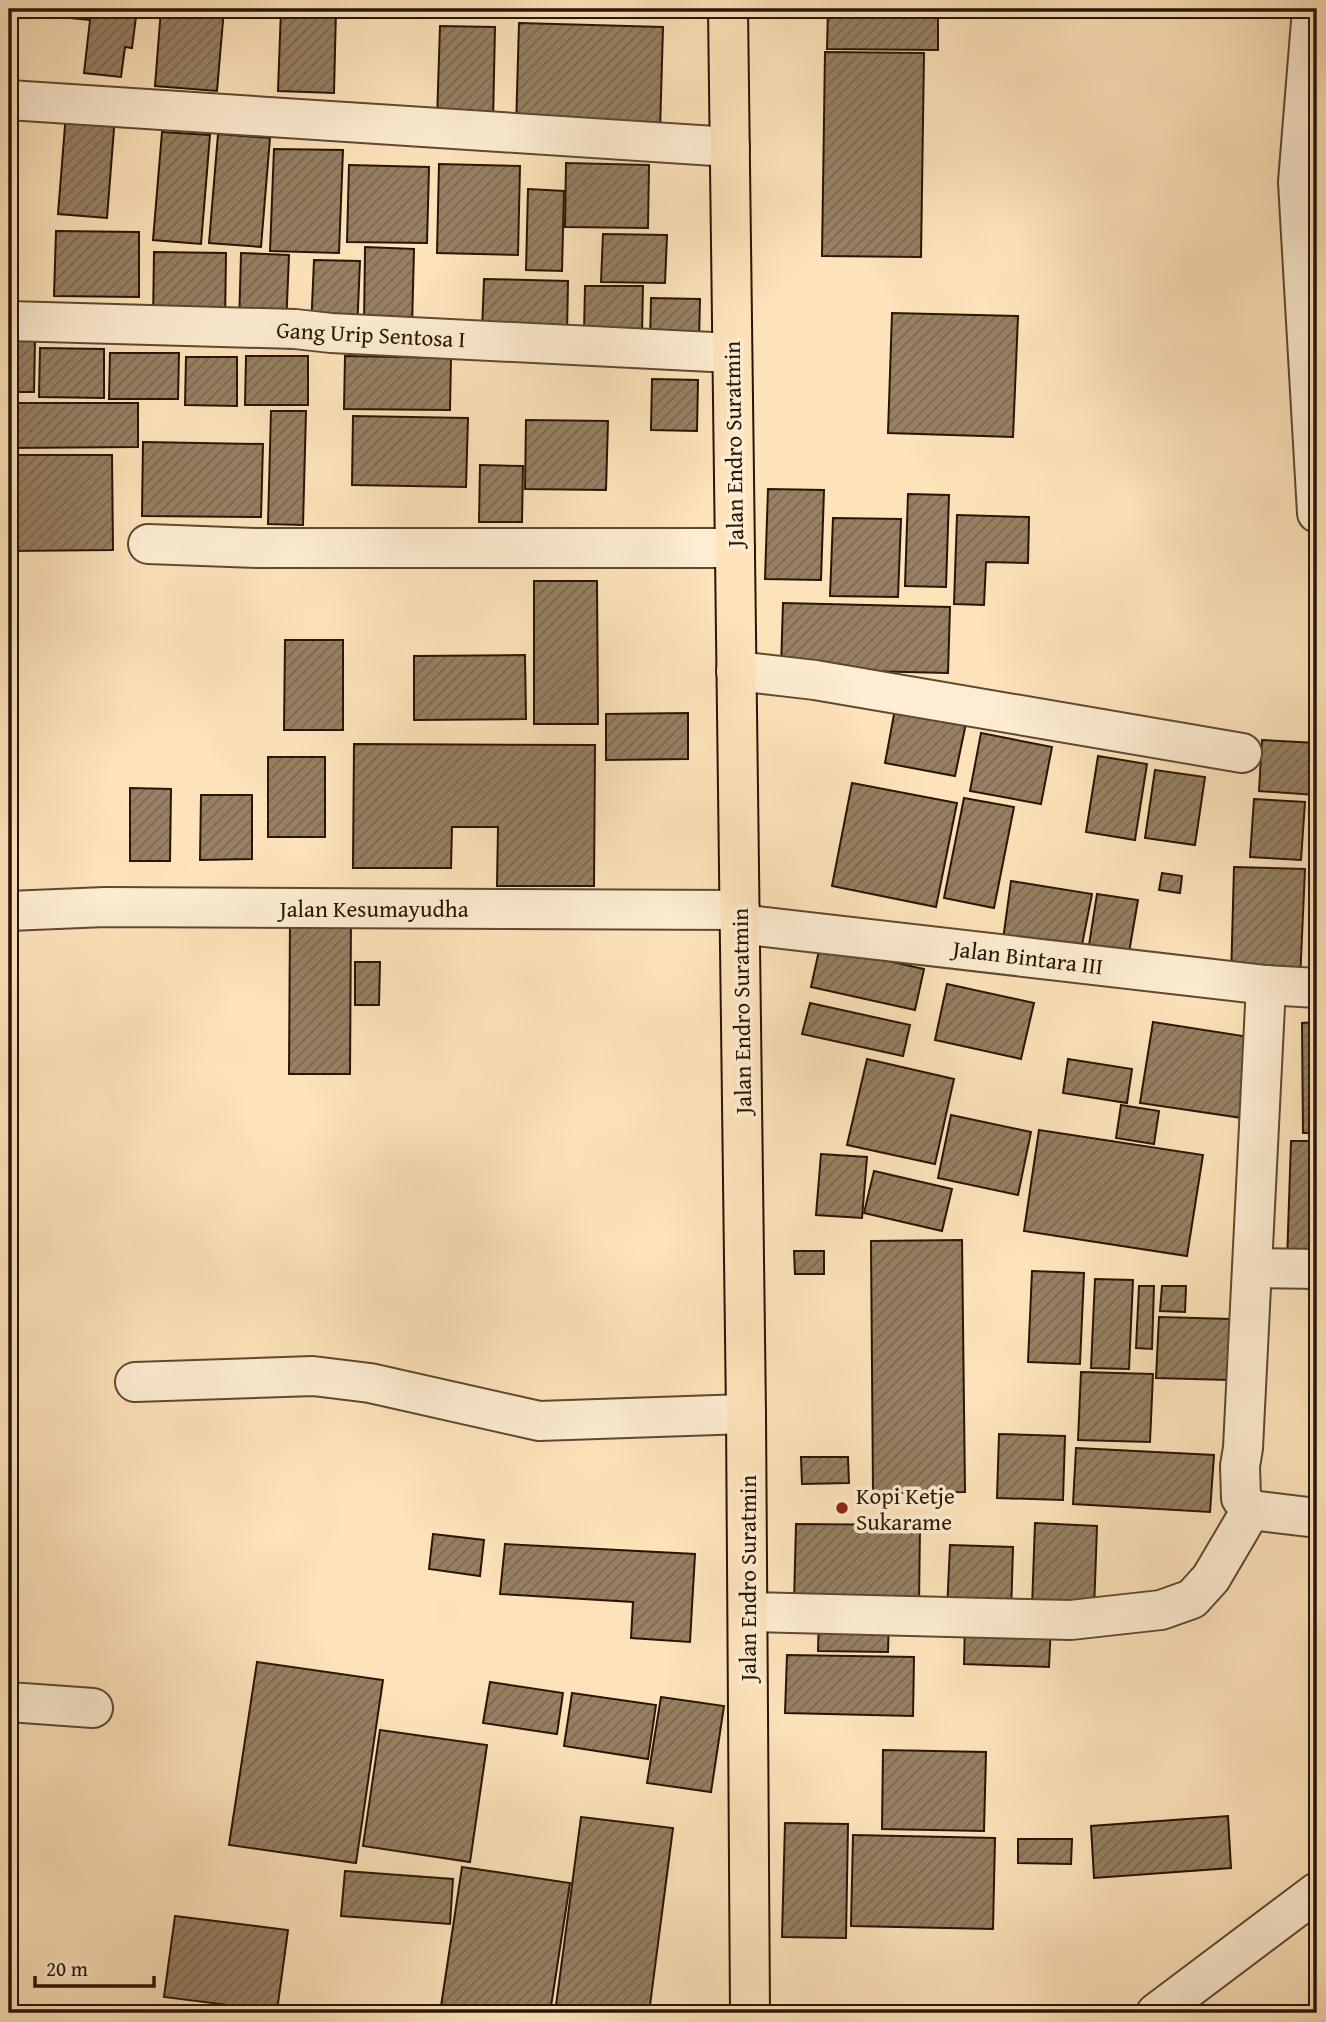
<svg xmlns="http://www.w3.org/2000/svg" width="1326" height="2022" font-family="'Gentium Book Plus',serif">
<defs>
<pattern id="building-hatch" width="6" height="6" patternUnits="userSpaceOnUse" patternTransform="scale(1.75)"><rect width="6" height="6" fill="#978063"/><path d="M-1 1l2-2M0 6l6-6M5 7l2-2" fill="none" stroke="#7b6850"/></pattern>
</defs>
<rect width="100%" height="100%" fill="#fee3ba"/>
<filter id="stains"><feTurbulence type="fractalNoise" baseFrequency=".00286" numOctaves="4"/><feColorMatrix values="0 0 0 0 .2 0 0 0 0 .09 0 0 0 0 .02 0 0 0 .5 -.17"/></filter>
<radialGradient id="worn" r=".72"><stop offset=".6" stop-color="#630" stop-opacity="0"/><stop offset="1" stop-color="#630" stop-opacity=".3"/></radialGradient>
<g fill="url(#building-hatch)" stroke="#281505" stroke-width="2">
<path d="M72 9H149V10L137 9 132 48 125 47 121 77 84 73 90 20 71 18Z"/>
<path d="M161 9H224L217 91 155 86Z"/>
<path d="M281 9H336L334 93 278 91Z"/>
<path d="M828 9H938V50L827 49Z"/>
<path d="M519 23 663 27 660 132 516 129Z"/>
<path d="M440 26 495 27 493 121 437 120Z"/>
<path d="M825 52 924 53 921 257 822 256Z"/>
<path d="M66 113 115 116 107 218 58 214Z"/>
<path d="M162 132 210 135 201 244 153 240Z"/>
<path d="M218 134 270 138 261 247 209 243Z"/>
<path d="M274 149 343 150 339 253 270 251Z"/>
<path d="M566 163 649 165 648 228 565 227Z"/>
<path d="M439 164 520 166 518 255 437 253Z"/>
<path d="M349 165 429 167 427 243 347 242Z"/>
<path d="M528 189 564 191 562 271 526 270Z"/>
<path d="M56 231 139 232V297L54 296Z"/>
<path d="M603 234 667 235 665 283 601 282Z"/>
<path d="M9 241H17L11 319H9Z"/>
<path d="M365 247 414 249 412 328 364 327Z"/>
<path d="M154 252 226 253 225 323H153Z"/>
<path d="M241 253 289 255 286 327 239 326Z"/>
<path d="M314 260 360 261 357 332 311 330Z"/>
<path d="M484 279 568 281 567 333 482 331Z"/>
<path d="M585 286H643L642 335 584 334Z"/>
<path d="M651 298 700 299 699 342 650 341Z"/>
<path d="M892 313 1018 316 1013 437 888 433Z"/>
<path d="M9 340H35L34 392H9Z"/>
<path d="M40 348 104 349V398L39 397Z"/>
<path d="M110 353H179L178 399H109Z"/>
<path d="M246 356H308V405H245Z"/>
<path d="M345 356 451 358 450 410 344 409Z"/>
<path d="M186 357H237V406L185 405Z"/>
<path d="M652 379 698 380 697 431 651 430Z"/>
<path d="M9 403H138V447L9 448Z"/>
<path d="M271 411H306L303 525 268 524Z"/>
<path d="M353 416 468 418 466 487 352 485Z"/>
<path d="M526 420 608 421 606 490 525 489Z"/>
<path d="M143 442 263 444 261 517 142 516Z"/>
<path d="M9 455H112L113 550 9 551Z"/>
<path d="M480 465 523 466 522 522H479Z"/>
<path d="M768 489 824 490 821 580 765 579Z"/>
<path d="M908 494 949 495 946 587 905 586Z"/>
<path d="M957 515 1029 517 1028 563 986 562 984 605 954 604Z"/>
<path d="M833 518 901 519 898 597 830 596Z"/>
<path d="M534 581H597L598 724H534Z"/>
<path d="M783 603 950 607 948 673 781 669Z"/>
<path d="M285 640H343V730H284Z"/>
<path d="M525 655 526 719 414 720V656Z"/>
<path d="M895 709 966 723 955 776 885 763Z"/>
<path d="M688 713V759L606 760V714Z"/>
<path d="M981 733 1052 747 1041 804 970 791Z"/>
<path d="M1262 740 1317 743 1315 795 1259 791Z"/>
<path d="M354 744 595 745 594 886H497L498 827H452L451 868H353Z"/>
<path d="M1098 756 1147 764 1135 840 1086 832Z"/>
<rect x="268" y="757" width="57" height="80"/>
<path d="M1155 770 1205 777 1195 845 1145 838Z"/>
<path d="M852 783 957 803 936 907 832 886Z"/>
<path d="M130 788 171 789 170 861H130Z"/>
<path d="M201 795H252V859L200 860Z"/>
<path d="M964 798 1014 807 994 908 944 898Z"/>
<path d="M1254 799 1305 802 1301 860 1250 857Z"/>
<path d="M1234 867 1305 869 1300 981 1231 980Z"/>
<path d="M1162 873 1182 876 1180 893 1159 890Z"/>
<path d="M1011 881 1092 894 1080 955 1002 947Z"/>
<path d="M1097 894 1138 900 1127 964 1087 958Z"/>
<path d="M351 918 350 1074H289L290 919Z"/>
<path d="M820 946 924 969 915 1010 811 987Z"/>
<path d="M355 962H380L379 1005H355Z"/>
<path d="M947 984 1034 1003 1021 1059 935 1040Z"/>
<path d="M810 1003 910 1025 903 1056 802 1034Z"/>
<path d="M1153 1022 1262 1039 1249 1119 1140 1103Z"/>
<path d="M1317 1022V1133H1303L1302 1023Z"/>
<path d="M867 1059 954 1079 935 1164 847 1145Z"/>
<path d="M1068 1059 1132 1069 1127 1103 1063 1093Z"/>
<path d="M1121 1105 1159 1111 1154 1144 1116 1138Z"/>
<path d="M951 1115 1031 1132 1018 1195 938 1178Z"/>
<path d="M1039 1130 1203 1155 1187 1256 1024 1231Z"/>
<path d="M1291 1141H1317V1263L1287 1262Z"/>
<path d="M821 1154 867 1157 862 1218 816 1215Z"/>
<path d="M874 1171 952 1189 942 1231 864 1213Z"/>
<path d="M962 1240 965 1492 873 1493 871 1241Z"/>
<path d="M794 1251H824V1274H795Z"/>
<path d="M1032 1271 1084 1273 1080 1364 1028 1362Z"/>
<path d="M1095 1279 1133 1280 1129 1369 1091 1368Z"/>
<path d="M1139 1286H1154L1152 1349 1136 1348Z"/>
<path d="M1162 1286H1186L1185 1312 1160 1311Z"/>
<path d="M1159 1317 1231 1319 1229 1380 1156 1378Z"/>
<path d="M1081 1372 1153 1374 1150 1442 1078 1440Z"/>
<path d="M999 1434 1065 1436 1063 1500 997 1498Z"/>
<path d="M1076 1448 1214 1455 1210 1512 1073 1504Z"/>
<path d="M801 1457H848L849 1483 802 1484Z"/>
<path d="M1035 1523 1097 1526 1094 1611 1032 1608Z"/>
<path d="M796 1524 920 1525 919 1605 794 1603Z"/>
<path d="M433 1534 484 1540 480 1576 429 1569Z"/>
<path d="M505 1544 695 1554 690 1642 631 1638 633 1602 500 1594Z"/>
<path d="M950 1545 1013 1547 1011 1614 947 1611Z"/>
<path d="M819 1615 889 1616 888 1652 818 1651Z"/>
<path d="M965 1621 1051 1624 1049 1667 964 1664Z"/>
<path d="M787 1655 914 1657 913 1716 785 1713Z"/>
<path d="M257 1662 383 1680 356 1863 229 1845Z"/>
<path d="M490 1682 563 1693 557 1734 483 1723Z"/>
<path d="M572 1693 656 1705 648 1759 564 1746Z"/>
<path d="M661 1697 724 1706 711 1792 647 1783Z"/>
<path d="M380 1730 487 1745 470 1862 363 1846Z"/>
<path d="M883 1750 986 1752 984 1831 882 1829Z"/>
<path d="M1228 1816 1231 1868 1094 1878 1091 1826Z"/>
<path d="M581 1817 673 1828 649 2013H555Z"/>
<path d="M785 1823 848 1824 846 1938 782 1937Z"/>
<path d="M853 1835 995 1838 993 1929 851 1926Z"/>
<path d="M1018 1839H1072L1071 1864 1018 1863Z"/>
<path d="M462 1867 570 1883 550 2013H440Z"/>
<path d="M345 1871 453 1879 450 1924 341 1916Z"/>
<path d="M175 1916 288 1930 277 2011 164 1997Z"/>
</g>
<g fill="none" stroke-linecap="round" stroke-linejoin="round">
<g stroke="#5e4832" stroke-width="42">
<g id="minor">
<path d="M1312 9 1298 182 1317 513"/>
<path d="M9 100 730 147"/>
<path d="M9 321 295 329 331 333 732 353"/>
<path d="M148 544 257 548H735"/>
<path d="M736 671 815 680 1242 753"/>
<path d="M9 911 105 907 740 910"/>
<path d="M740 924 1266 985 1317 988"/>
<path d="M1266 985 1243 1448 1240 1466 1241 1498 1251 1510 1317 1518"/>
<path d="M1252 1268 1317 1269"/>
<path d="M135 1382 313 1376 370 1383 539 1421 746 1414"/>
<path d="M748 1612 1071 1620 1161 1610 1192 1599 1211 1578 1251 1510"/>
<path d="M9 1702 93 1708"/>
<path d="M1156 2013 1317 1892"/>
</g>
</g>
<g stroke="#281505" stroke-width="42">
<path id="major" d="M728 9 746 1414 750 2013"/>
</g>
<use href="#minor" stroke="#feedd2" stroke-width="38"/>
<use href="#major" stroke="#fee3ba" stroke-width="38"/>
</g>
<circle fill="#8f2418" stroke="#feedd2" stroke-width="2.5" cx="842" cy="1508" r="7"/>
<g text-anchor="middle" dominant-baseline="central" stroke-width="7" stroke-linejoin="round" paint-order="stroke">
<g font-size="23" fill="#281505" stroke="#feedd2">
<text transform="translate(371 334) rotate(3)">Gang Urip Sentosa I</text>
<text transform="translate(733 444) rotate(-91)">Jalan Endro Suratmin</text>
<text x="374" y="908">Jalan Kesumayudha</text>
<text transform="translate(1028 957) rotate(7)">Jalan Bintara III</text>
<text transform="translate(741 1011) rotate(-91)">Jalan Endro Suratmin</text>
<text transform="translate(747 1578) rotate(-90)">Jalan Endro Suratmin</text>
</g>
<g font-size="23" fill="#281505" stroke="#feedd2" text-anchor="start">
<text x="856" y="1495">Kopi Ketje<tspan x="856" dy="26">Sukarame</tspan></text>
</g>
</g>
<rect width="1326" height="2022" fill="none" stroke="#fee3ba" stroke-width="35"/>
<rect x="10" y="10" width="1305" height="2001" fill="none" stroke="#281505" stroke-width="3.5"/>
<rect x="18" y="18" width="1291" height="1987" fill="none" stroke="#281505" stroke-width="2"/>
<path d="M35 1976v10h119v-10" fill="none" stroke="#281505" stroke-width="3.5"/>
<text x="46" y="1976" font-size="21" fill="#281505" stroke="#feedd2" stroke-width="5" paint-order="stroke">20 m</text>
<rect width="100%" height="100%" filter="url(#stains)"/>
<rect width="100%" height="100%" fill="url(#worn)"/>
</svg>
